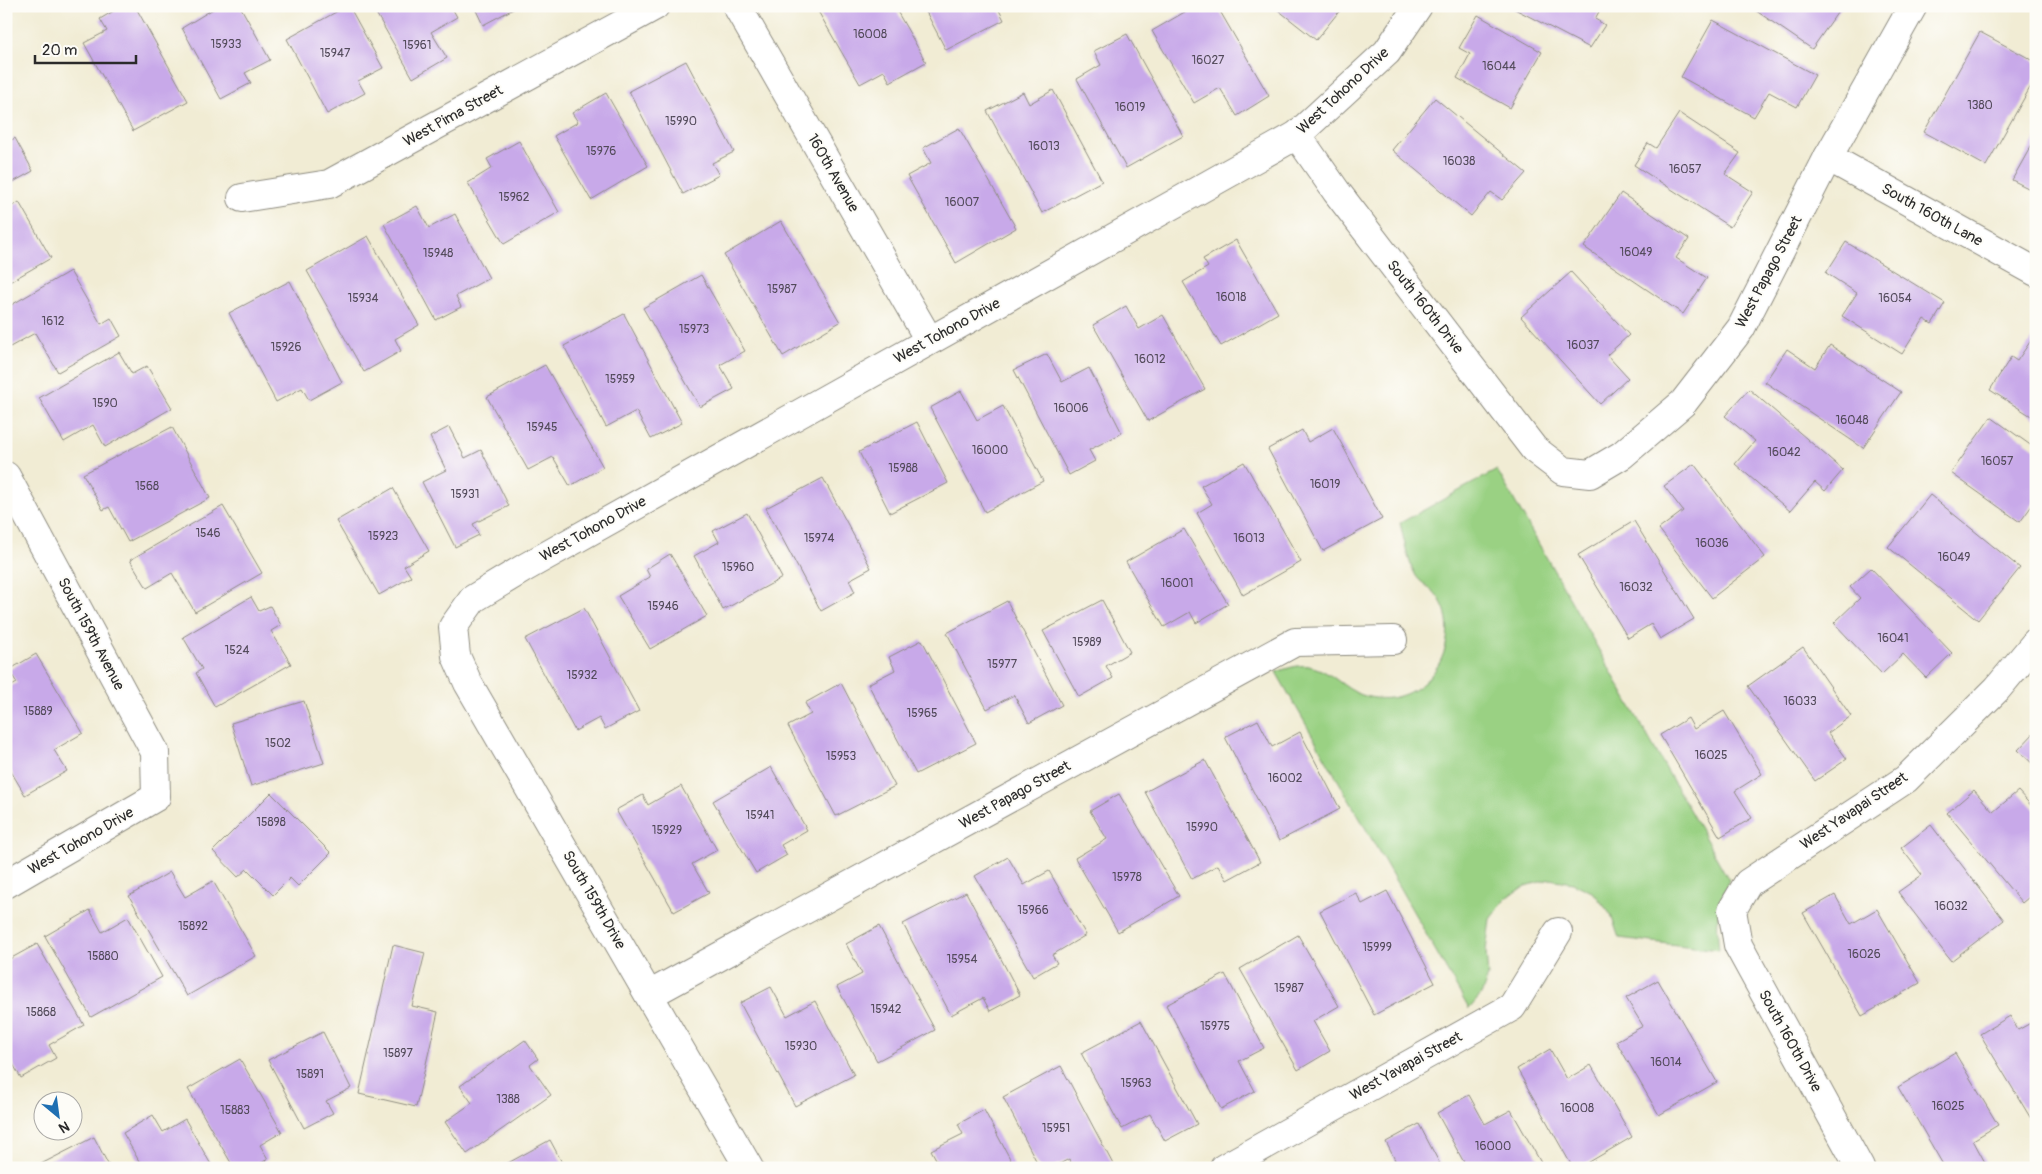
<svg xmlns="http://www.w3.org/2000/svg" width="2042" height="1174" font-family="Pangolin,sans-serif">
<rect width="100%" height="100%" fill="#fdfcf7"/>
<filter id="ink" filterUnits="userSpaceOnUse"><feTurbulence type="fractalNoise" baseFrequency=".02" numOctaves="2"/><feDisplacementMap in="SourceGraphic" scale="10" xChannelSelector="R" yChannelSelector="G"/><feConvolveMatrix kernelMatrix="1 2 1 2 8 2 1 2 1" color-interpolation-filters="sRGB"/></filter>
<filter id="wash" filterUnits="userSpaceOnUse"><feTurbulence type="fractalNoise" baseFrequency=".0096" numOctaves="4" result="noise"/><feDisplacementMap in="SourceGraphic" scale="20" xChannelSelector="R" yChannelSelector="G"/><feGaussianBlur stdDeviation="1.12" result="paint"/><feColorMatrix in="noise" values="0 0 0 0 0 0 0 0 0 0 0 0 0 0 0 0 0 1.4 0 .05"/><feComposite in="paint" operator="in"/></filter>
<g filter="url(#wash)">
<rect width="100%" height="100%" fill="#f1ecd4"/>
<path fill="#9ad183" stroke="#627e57" d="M1497 470 1729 880C1717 906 1716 921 1719 950L1619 938 1611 915 1594 893 1573 883 1550 879 1526 886 1506 898 1490 919 1486 951 1488 977 1481 995 1469 1009 1276 672C1288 668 1302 663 1313 667 1332 672 1344 689 1362 695 1412 712 1457 664 1446 615 1445 608 1439 597 1434 592 1428 586 1418 581 1415 574 1407 559 1404 539 1400 523Z"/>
<g id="blocks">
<g fill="#c8a9e9">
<path d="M122 6H135L188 101 133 131 84 43 107 31 100 19Z"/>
<path d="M218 6H240L270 60 245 73 251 83 221 99 182 28Z"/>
<path d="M347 6H349L383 68 358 81 365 93 327 114 287 39Z"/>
<path d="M372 6H451L457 17 431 32 447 58 413 78Z"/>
<path d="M474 6H519L483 25Z"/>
<path d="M815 6H894L926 62 890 82 884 71 860 84Z"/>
<path d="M923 6H997L1004 20 946 50Z"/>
<path d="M1195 6H1217L1269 96 1237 116 1220 88 1194 103 1152 31Z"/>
<path d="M1273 6H1337L1341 9 1316 40Z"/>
<path d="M1509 6H1602L1595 19 1605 25 1590 48Z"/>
<path d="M1749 6H1842L1812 49Z"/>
<path d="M1478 15 1542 52 1510 108 1457 78 1470 54 1459 48Z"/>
<path d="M1713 20 1815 75 1797 107 1769 92 1754 117 1681 77Z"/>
<path d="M1980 32 2036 62V77L1986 166 1924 132Z"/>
<path d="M1127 34 1183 136 1126 168 1077 79 1101 65 1094 51Z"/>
<path d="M686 61 734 152 712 163 719 175 683 194 629 91Z"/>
<path d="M1053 90 1102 181 1042 213 987 111 1023 92 1029 104Z"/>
<path d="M606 93 648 166 591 200 554 136 578 122 572 113Z"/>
<path d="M1435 98 1526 173 1502 200 1491 192 1471 216 1392 150Z"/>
<path d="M1679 113 1740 153 1725 174 1753 192 1730 227 1634 165 1648 143 1656 148Z"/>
<path d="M959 128 1016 228 956 263 907 176 931 163 923 148Z"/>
<path d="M2036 137V192L2012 180Z"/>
<path d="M15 138 33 171 6 186V143Z"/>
<path d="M519 141 559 212 504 244 468 183 492 168 487 159Z"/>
<path d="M1621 193 1689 239 1676 258 1707 278 1683 314 1584 247Z"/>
<path d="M19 202 51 258 6 284V210Z"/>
<path d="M417 206 429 228 455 214 489 278 456 296 461 307 436 320 384 224Z"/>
<path d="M781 221 840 322 783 356 724 255Z"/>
<path d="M368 236 419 325 395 339 401 351 364 372 307 271Z"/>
<path d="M1236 240 1278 313 1221 346 1183 282 1208 267 1203 259Z"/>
<path d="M1846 242 1945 303 1932 324 1924 319 1902 354 1842 316 1857 293 1826 273Z"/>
<path d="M70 271 101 324 111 318 121 336 58 372 35 333 10 347 6 342V308Z"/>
<path d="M1571 272 1629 335 1607 355 1628 378 1600 404 1521 317Z"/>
<path d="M701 275 745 351 720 365 734 389 700 407 643 308Z"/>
<path d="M290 281 342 382 309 400 302 388 276 402 229 313Z"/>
<path d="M1126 306 1139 329 1163 315 1205 389 1148 421 1093 325Z"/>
<path d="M624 314 682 423 651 439 636 411 606 427 564 346Z"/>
<path d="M2034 336 2036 338V419L1990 390 2011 357 2017 361Z"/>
<path d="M1830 345 1901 392 1863 448 1765 382 1787 349 1815 368Z"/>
<path d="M119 352 132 374 147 366 172 408 105 447 93 425 64 442 39 398Z"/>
<path d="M1047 354 1062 382 1089 368 1122 433 1089 450 1095 461 1069 475 1014 370Z"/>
<path d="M545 365 603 467 570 486 553 457 528 470 487 397Z"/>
<path d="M1749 389 1843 470 1825 491 1815 482 1790 511 1735 464 1755 441 1725 416Z"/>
<path d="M961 391 977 420 1003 406 1043 481 985 512 930 408Z"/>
<path d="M1991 417 2036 449V500L2020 522 1951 473Z"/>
<path d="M917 422 948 483 890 513 859 452Z"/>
<path d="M172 427 210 498 128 542 109 507 103 510 83 474Z"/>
<path d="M449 427 465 458 481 450 509 506 473 524 479 535 455 547 422 482 446 470 430 437Z"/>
<path d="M1333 428 1382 519 1323 551 1268 449 1302 430 1308 442Z"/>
<path d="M1244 462 1301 562 1243 595 1197 513 1212 504 1201 486Z"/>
<path d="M1694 464 1765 557 1712 598 1659 529 1683 511 1664 486Z"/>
<path d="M823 478 871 568 849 580 855 592 821 611 766 508Z"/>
<path d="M393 488 429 551 404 566 411 577 379 595 336 521Z"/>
<path d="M1930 495 2020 568 1978 620 1888 547Z"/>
<path d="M223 506 262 573 195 612 172 573 147 588 130 560Z"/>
<path d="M747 513 782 578 723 610 694 556 719 542 713 531Z"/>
<path d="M1634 521 1694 619 1660 639 1651 624 1628 638 1578 555Z"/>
<path d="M1184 529 1228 604 1196 623 1190 612 1164 627 1126 562Z"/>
<path d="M670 554 707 616 650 649 618 596 650 577 646 569Z"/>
<path d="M1871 568 1952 653 1926 678 1903 654 1882 674 1834 623 1860 598 1850 587Z"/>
<path d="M251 597 259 611 270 606 281 625 271 631 291 664 215 707 196 673 202 669 183 637Z"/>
<path d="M1102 600 1130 652 1106 666 1113 678 1079 697 1043 631Z"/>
<path d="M1007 601 1062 705 1029 723 1014 695 987 709 947 633Z"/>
<path d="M584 608 639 711 605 729 599 718 575 731 525 639Z"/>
<path d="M922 640 976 743 916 774 868 684 895 670 889 657Z"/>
<path d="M1803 647 1851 716 1828 733 1847 759 1815 781 1748 686Z"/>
<path d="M36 654 83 733 54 750 67 771 25 795 6 763V689L17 683 9 670Z"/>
<path d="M841 683 895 786 836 816 788 726 811 714 805 703Z"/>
<path d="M304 701 324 763 251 786 231 723Z"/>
<path d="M1724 711 1762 774 1735 791 1752 818 1720 837 1660 735 1688 718 1694 729Z"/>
<path d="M1258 720 1272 747 1300 732 1340 809 1279 841 1225 737Z"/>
<path d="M2036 731V767L2018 750Z"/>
<path d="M1205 760 1260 862 1227 880 1218 865 1192 879 1145 792Z"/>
<path d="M771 767 807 830 781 845 787 855 756 873 713 801Z"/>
<path d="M681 786 717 850 692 864 709 893 674 912 616 810 643 795 648 805Z"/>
<path d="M1974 790 1993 812 2018 791 2036 811V891L2022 903 1947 813Z"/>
<path d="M271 793 331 853 298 886 290 878 273 895 247 869 238 877 213 851Z"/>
<path d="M1119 794 1179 896 1118 932 1075 858 1107 839 1090 811Z"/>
<path d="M1931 825 2004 920 1951 961 1898 892 1922 875 1901 848Z"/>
<path d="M1008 857 1024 885 1049 871 1086 935 1052 955 1057 963 1033 977 975 876Z"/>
<path d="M170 872 185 897 213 881 256 956 187 996 129 896Z"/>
<path d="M1387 891 1435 983 1374 1015 1320 911 1356 893 1362 904Z"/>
<path d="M966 892 1020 995 990 1011 983 998 951 1015 903 924Z"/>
<path d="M1835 895 1851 924 1877 909 1920 983 1862 1016 1803 913Z"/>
<path d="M90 910 102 932 128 917 162 977 91 1017 45 936Z"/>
<path d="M879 926 935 1030 877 1061 837 987 862 974 846 944Z"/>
<path d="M1298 935 1339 1006 1313 1021 1330 1051 1298 1070 1240 969Z"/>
<path d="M37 944 84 1025 49 1045 56 1058 21 1078 6 1052V998L9 997 6 993V961Z"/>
<path d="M393 945 425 953 412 1006 438 1012 416 1107 359 1094Z"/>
<path d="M1225 974 1264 1048 1239 1061 1255 1091 1221 1109 1166 1005Z"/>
<path d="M1658 980 1717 1082 1659 1115 1616 1041 1643 1026 1626 998Z"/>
<path d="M771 987 787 1016 815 1001 854 1075 795 1106 740 1003Z"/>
<path d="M2010 1016 2018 1030 2036 1020V1127L1980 1034Z"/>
<path d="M1141 1021 1197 1124 1165 1141 1150 1114 1122 1129 1081 1053Z"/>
<path d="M323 1032 351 1088 326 1101 333 1113 304 1128 268 1060Z"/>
<path d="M525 1040 538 1059 530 1065 551 1095 467 1154 445 1122 472 1103 460 1086Z"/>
<path d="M1550 1049 1567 1079 1591 1065 1632 1137 1579 1168H1573L1517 1069Z"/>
<path d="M1955 1053 1998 1125 1973 1140 1988 1168H1945L1898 1087Z"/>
<path d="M240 1059 282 1132 260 1145 268 1159 253 1168H234L188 1089Z"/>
<path d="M1061 1066 1115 1168H1074L1069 1159 1052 1168H1040L1003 1097Z"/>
<path d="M1469 1095 1485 1124 1511 1110 1544 1168H1467L1437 1113Z"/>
<path d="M984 1110 1015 1168H941L931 1150 963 1134 958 1124Z"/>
<path d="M153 1115 163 1132 185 1119 213 1168H143L123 1133Z"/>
<path d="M1419 1124 1442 1168H1399L1386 1142Z"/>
<path d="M94 1137 110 1168H43L41 1164Z"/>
<path d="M550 1140 565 1168H499Z"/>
</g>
</g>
</g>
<g filter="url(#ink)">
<use href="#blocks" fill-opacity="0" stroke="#8e8c80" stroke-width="1"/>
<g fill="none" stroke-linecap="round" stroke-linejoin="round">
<g stroke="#8e8c80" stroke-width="30">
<g id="street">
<path d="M737 6 929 340"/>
<path d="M1297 135 1336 191 1534 449 1563 471 1590 474 1622 455 1683 403 1741 328 1828 157 1913 6"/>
<path d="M1828 157 2036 272"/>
<path d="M242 198 329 184 655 6"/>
<path d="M6 476 155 752 156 797 6 884"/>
<path d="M649 995 1295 642 1393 640"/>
<path d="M749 1168 468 683 456 656 453 627 473 599 526 567 1297 135 1387 52 1418 6"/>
<path d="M1224 1168 1512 1007 1558 932"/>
<path d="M1860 1168 1738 945 1732 910 1748 883 1906 779 1997 689 2036 642"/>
</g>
</g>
<use href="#street" stroke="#fff" stroke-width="28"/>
</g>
</g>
<g text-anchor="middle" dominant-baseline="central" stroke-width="4" stroke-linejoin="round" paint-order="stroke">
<g font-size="12" fill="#524a5a">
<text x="870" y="34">16008</text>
<text x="226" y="44">15933</text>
<text x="417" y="45">15961</text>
<text x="335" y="53">15947</text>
<text x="1208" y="60">16027</text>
<text x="1499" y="66">16044</text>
<text x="1980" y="105">1380</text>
<text x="1130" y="107">16019</text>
<text x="681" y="121">15990</text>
<text x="1044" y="146">16013</text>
<text x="601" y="151">15976</text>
<text x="1459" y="161">16038</text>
<text x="1685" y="169">16057</text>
<text x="514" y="197">15962</text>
<text x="962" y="202">16007</text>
<text x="1636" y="252">16049</text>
<text x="438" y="253">15948</text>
<text x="782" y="289">15987</text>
<text x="1231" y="297">16018</text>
<text x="363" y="298">15934</text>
<text x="1895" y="298">16054</text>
<text x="53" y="321">1612</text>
<text x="694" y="329">15973</text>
<text x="1583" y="345">16037</text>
<text x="286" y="347">15926</text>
<text x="1150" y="359">16012</text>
<text x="620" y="379">15959</text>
<text x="105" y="403">1590</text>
<text x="1071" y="408">16006</text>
<text x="1852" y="420">16048</text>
<text x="542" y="427">15945</text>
<text x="990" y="450">16000</text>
<text x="1784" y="452">16042</text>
<text x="1997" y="461">16057</text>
<text x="903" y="468">15988</text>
<text x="1325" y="484">16019</text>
<text x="147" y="486">1568</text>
<text x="465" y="494">15931</text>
<text x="208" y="533">1546</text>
<text x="383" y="536">15923</text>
<text x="819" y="538">15974</text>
<text x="1249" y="538">16013</text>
<text x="1712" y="543">16036</text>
<text x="1954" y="557">16049</text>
<text x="738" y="567">15960</text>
<text x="1177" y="583">16001</text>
<text x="1636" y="587">16032</text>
<text x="663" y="606">15946</text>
<text x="1893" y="638">16041</text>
<text x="1087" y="642">15989</text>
<text x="237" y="650">1524</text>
<text x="1002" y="664">15977</text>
<text x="582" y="675">15932</text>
<text x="1800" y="701">16033</text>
<text x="38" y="711">15889</text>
<text x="922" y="713">15965</text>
<text x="278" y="743">1502</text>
<text x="1711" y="755">16025</text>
<text x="841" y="756">15953</text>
<text x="1285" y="778">16002</text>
<text x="760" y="815">15941</text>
<text x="271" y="822">15898</text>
<text x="1202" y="827">15990</text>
<text x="667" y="830">15929</text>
<text x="1127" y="877">15978</text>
<text x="1951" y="906">16032</text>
<text x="1033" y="910">15966</text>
<text x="193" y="926">15892</text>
<text x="1377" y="947">15999</text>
<text x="1864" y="954">16026</text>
<text x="103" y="956">15880</text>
<text x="962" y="959">15954</text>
<text x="1289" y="988">15987</text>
<text x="886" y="1009">15942</text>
<text x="41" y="1012">15868</text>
<text x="1215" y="1026">15975</text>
<text x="801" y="1046">15930</text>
<text x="398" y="1053">15897</text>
<text x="1666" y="1062">16014</text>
<text x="310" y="1074">15891</text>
<text x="1136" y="1083">15963</text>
<text x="508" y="1099">1388</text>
<text x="1948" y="1106">16025</text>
<text x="1577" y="1108">16008</text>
<text x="235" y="1110">15883</text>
<text x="1056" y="1128">15951</text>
<text x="1493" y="1146">16000</text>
</g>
<g font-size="15" fill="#2b2b2b" stroke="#fdfcf7">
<text transform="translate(1343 91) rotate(-43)">West Tohono Drive</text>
<text transform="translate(453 116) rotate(-29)">West Pima Street</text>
<text transform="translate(833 173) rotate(60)">160th Avenue</text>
<text transform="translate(1932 215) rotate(29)">South 160th Lane</text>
<text transform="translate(1769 272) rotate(-62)">West Papago Street</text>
<text transform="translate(1425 307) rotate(52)">South 160th Drive</text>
<text transform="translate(947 331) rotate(-29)">West Tohono Drive</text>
<text transform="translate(593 529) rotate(-29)">West Tohono Drive</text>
<text transform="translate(91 634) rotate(62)">South 159th Avenue</text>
<text transform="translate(1015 795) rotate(-29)">West Papago Street</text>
<text transform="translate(1854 811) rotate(-34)">West Yavapai Street</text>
<text transform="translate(81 841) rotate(-30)">West Tohono Drive</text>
<text transform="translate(594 900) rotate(60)">South 159th Drive</text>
<text transform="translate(1790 1041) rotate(61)">South 160th Drive</text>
<text transform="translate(1406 1066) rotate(-29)">West Yavapai Street</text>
</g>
</g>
<rect width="2042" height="1174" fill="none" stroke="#fdfcf7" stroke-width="25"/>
<g transform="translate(58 1116) rotate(151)"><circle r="24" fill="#fdfcf7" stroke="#a9a8a5"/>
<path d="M0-4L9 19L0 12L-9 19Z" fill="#1f6fb2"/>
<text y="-8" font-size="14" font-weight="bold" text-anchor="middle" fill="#2b2b2b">N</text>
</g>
<path d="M35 55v8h101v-8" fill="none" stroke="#2b2b2b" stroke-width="2.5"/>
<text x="42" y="55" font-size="15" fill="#2b2b2b" stroke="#fdfcf7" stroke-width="4" paint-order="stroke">20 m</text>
</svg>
